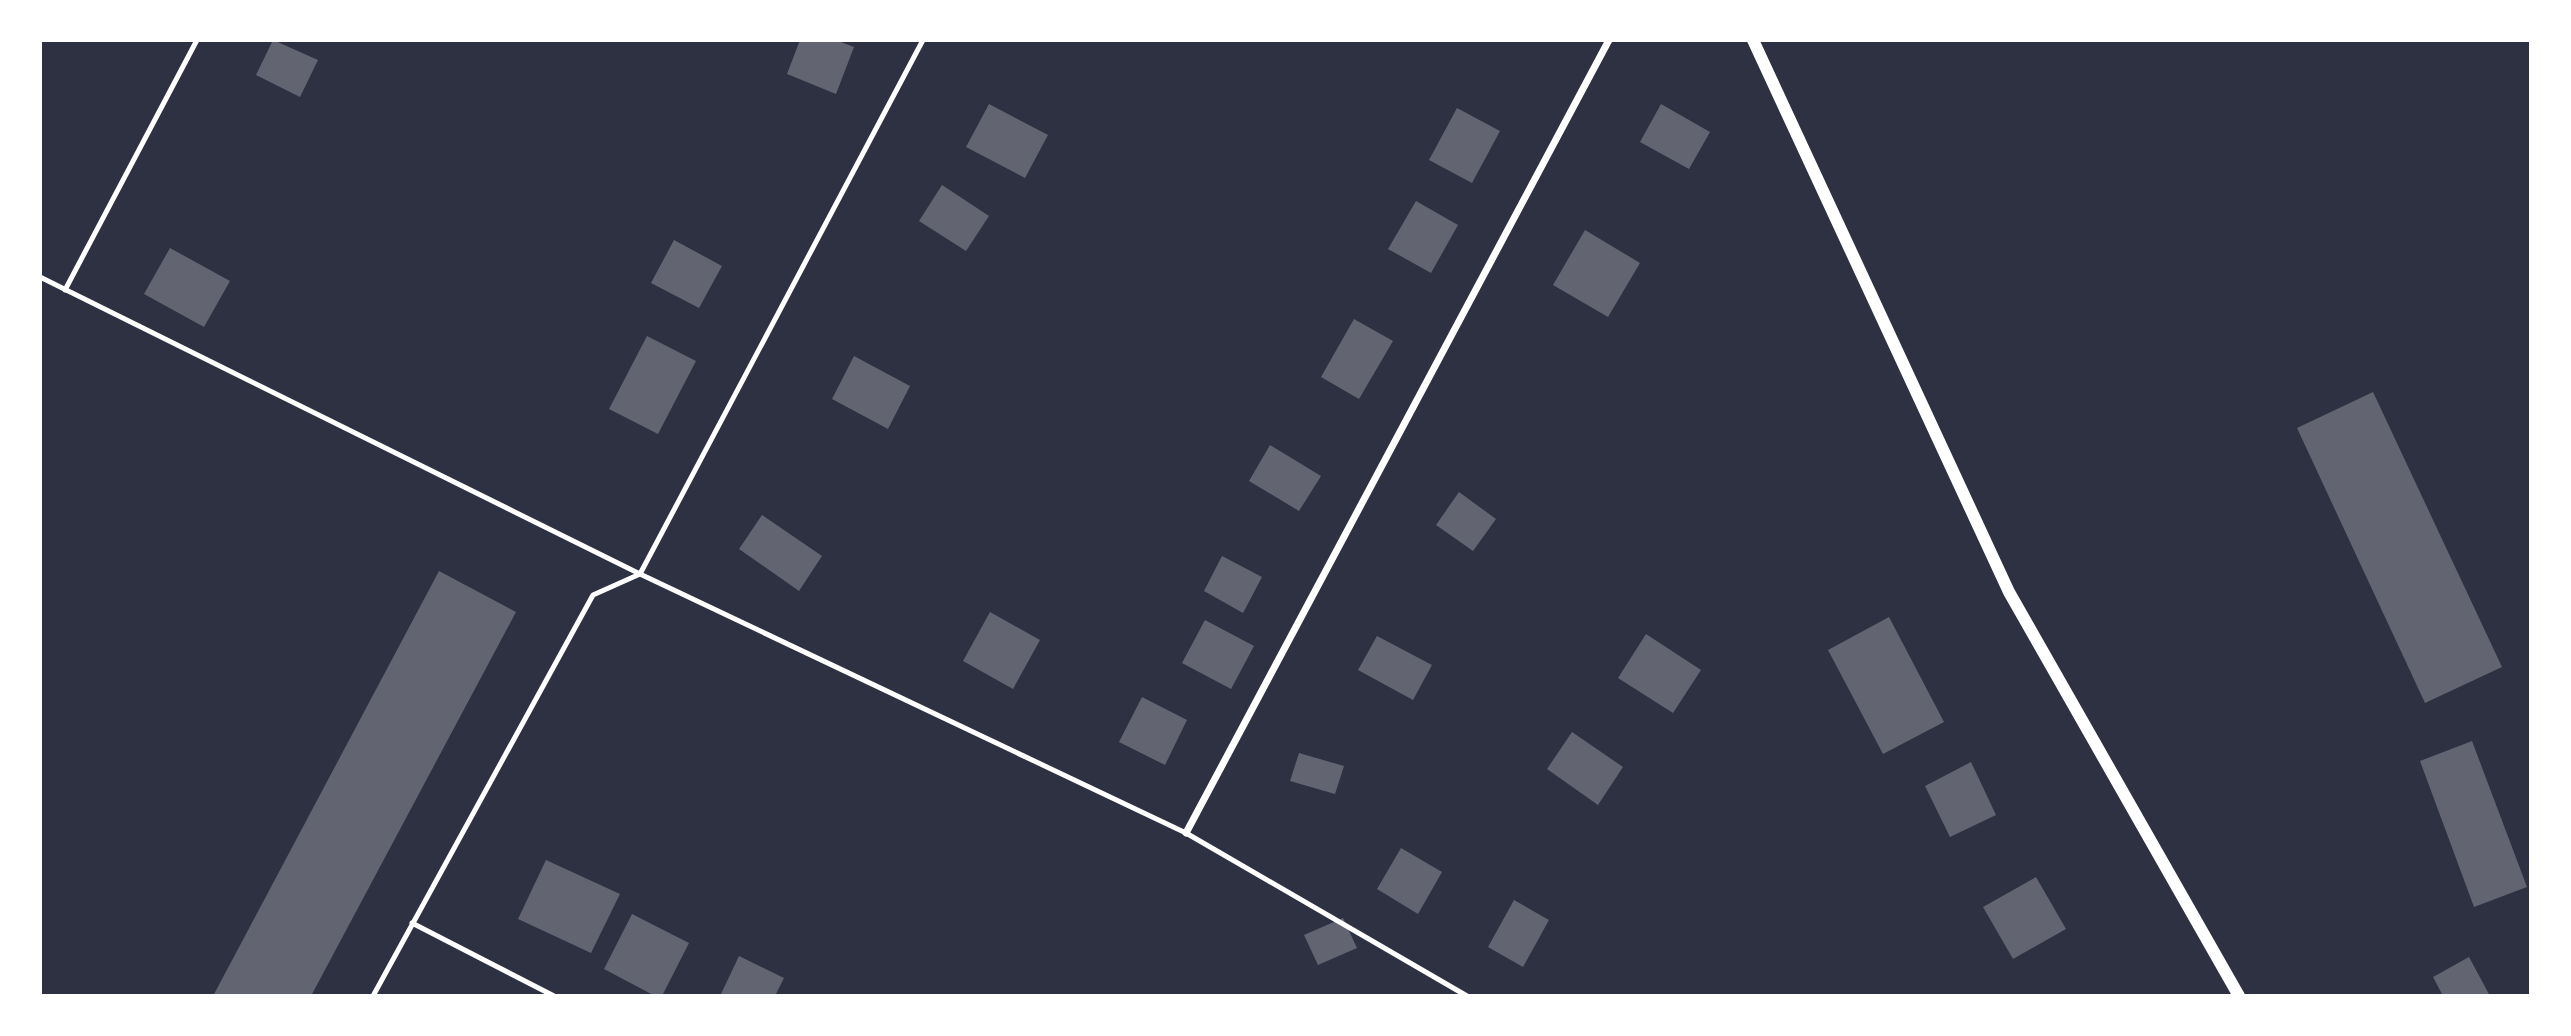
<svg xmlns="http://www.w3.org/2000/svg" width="2571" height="1036" font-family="Rubik,sans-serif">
<rect width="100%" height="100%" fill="#2d3142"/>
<g fill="#626471">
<path d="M273 40 318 60 300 97 256 75Z"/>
<path d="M800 40H836L854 47 836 94 787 74Z"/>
<path d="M989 104 1048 135 1025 178 966 147Z"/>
<path d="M1661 104 1710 132 1689 169 1640 142Z"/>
<path d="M1457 108 1500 131 1472 183 1429 160Z"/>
<path d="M942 185 989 216 966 251 919 221Z"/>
<path d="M1416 201 1458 225 1431 273 1388 249Z"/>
<path d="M1585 230 1640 263 1608 317 1553 285Z"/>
<path d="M674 240 722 266 699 308 651 283Z"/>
<path d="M170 248 230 281 204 327 144 294Z"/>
<path d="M1354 319 1393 341 1359 399 1321 377Z"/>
<path d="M647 336 696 361 658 434 609 409Z"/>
<path d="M854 356 910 386 888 429 832 399Z"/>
<path d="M2373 392 2502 667 2425 703 2297 428Z"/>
<path d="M1270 445 1321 476 1299 511 1249 481Z"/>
<path d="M1459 492 1496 519 1473 551 1436 525Z"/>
<path d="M762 515 822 556 799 591 739 549Z"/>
<path d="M1222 556 1262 577 1243 613 1204 591Z"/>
<path d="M439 571 516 612 311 996H213Z"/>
<path d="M990 612 1040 640 1013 689 963 661Z"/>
<path d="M1889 617 1944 722 1883 754 1828 650Z"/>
<path d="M1205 620 1254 646 1231 689 1182 663Z"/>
<path d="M1646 634 1701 670 1673 713 1618 678Z"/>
<path d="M1377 636 1432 665 1413 700 1358 670Z"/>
<path d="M1142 697 1187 720 1165 765 1119 742Z"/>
<path d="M1572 732 1623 767 1598 805 1547 769Z"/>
<path d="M2472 741 2527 887 2474 907 2420 761Z"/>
<path d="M1299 753 1344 766 1335 794 1290 781Z"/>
<path d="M1971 762 1996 815 1950 837 1925 786Z"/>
<path d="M1401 848 1442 872 1418 914 1377 889Z"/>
<path d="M546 860 620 894 591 953 518 919Z"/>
<path d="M2036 877 2066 929 2013 959 1983 907Z"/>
<path d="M1514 900 1549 920 1523 967 1488 947Z"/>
<path d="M632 914 689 943 662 996H655L604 969Z"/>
<path d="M1343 918 1357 948 1318 965 1304 935Z"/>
<path d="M739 956 784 978 775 996H720Z"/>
<path d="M2469 957 2490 996H2443L2433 977Z"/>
</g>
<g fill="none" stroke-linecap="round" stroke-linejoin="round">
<g stroke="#fff" stroke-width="5">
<path d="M40 277 640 574 1186 833 1467 996"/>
<path d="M65 290 197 40"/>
<path d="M412 923 554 996"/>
<path d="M373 996 593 595 640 574 923 40"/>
</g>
<path stroke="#fff" stroke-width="7" d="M1186 833 1609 40"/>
<path stroke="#fff" stroke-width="12" d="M1753 40 2009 592 2239 996"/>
</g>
<rect width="2571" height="1036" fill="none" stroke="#ffffff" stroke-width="84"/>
</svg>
